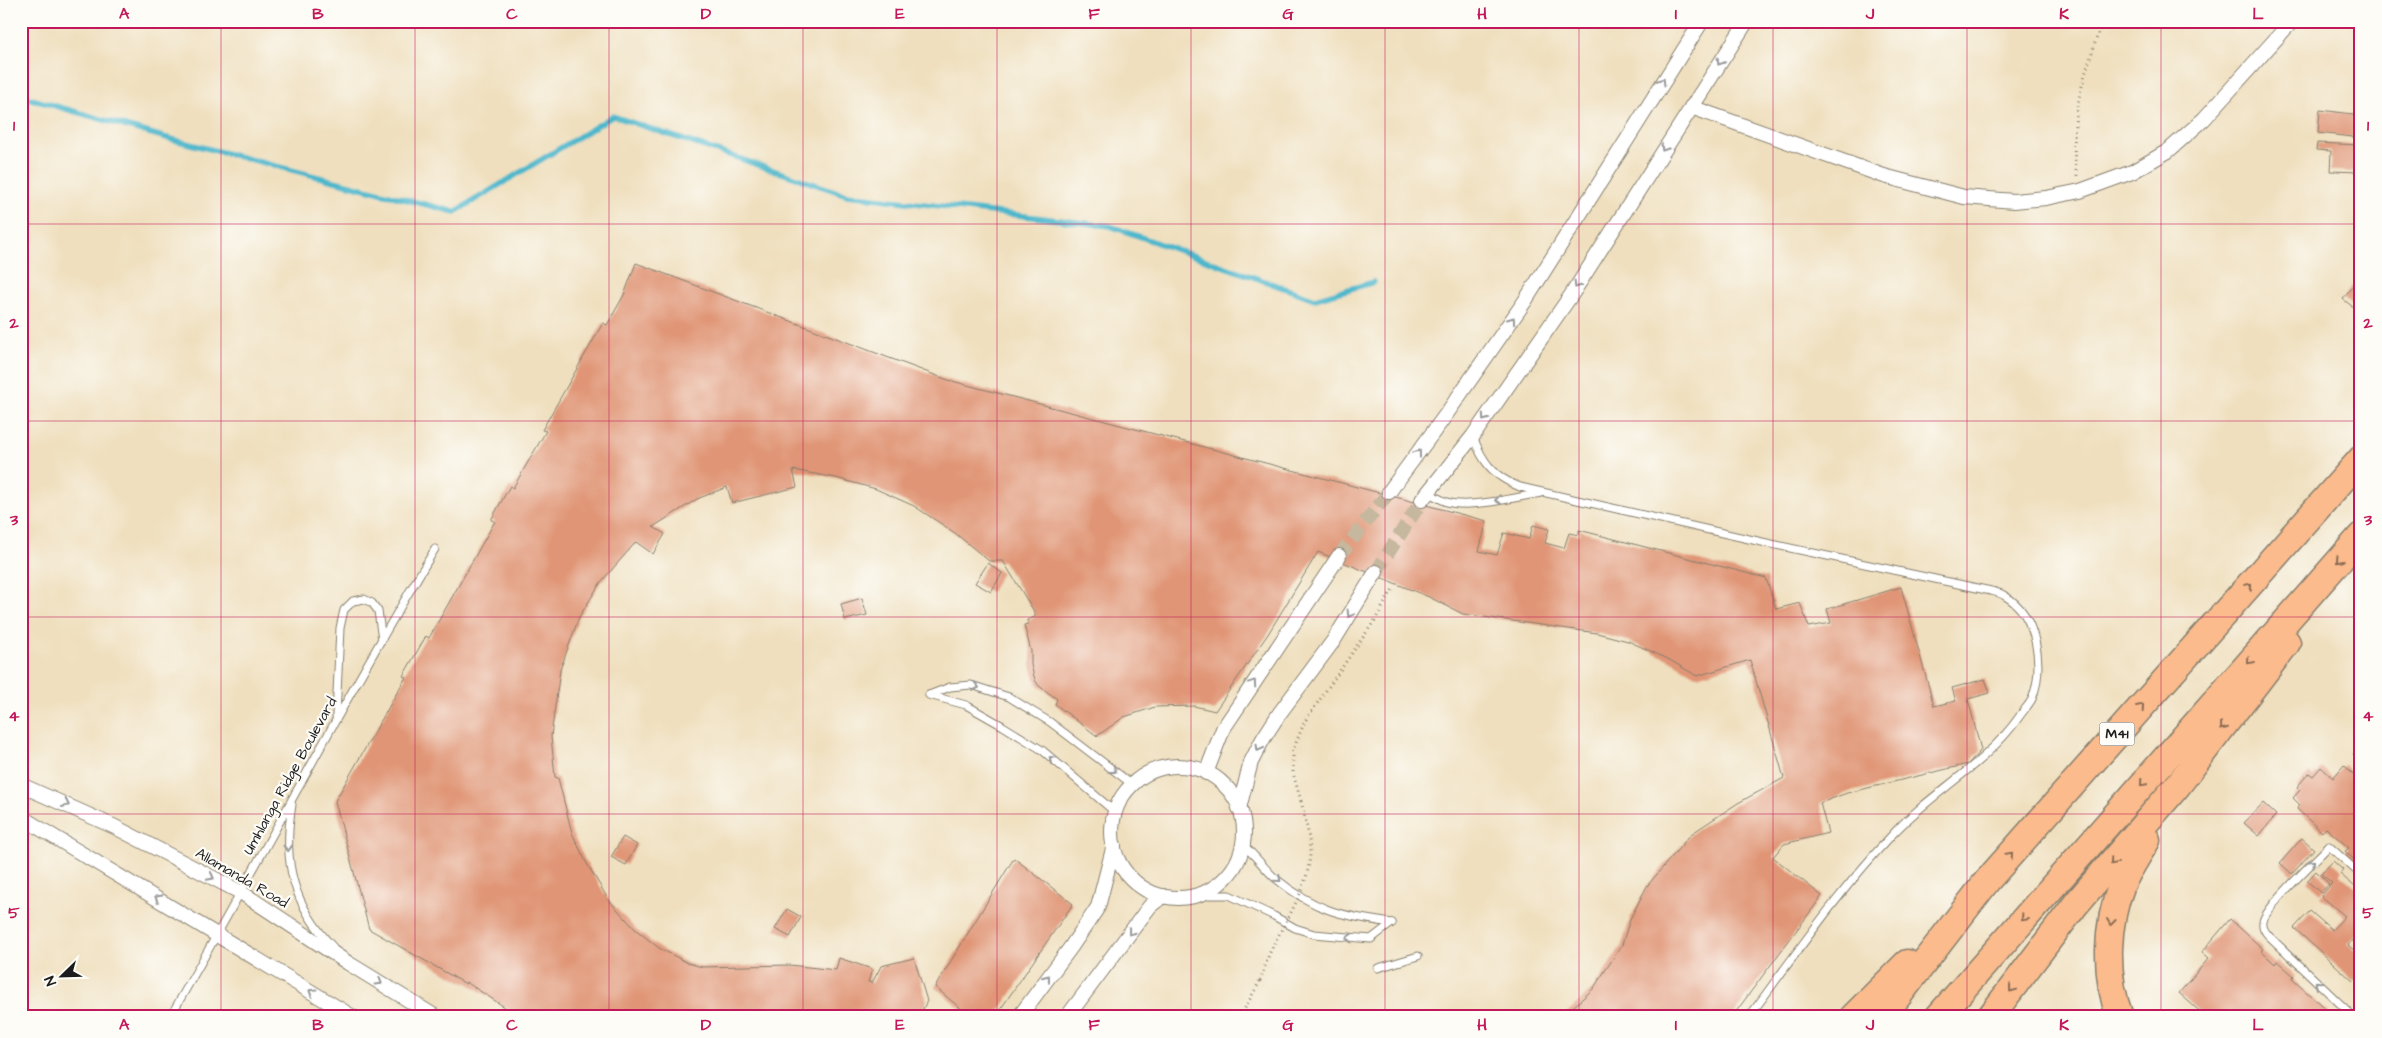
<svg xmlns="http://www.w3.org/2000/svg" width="2382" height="1038" font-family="'Architects Daughter',sans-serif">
<rect width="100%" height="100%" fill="#fdfcf7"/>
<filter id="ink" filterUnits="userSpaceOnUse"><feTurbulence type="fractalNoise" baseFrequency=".02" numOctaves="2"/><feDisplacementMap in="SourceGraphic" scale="10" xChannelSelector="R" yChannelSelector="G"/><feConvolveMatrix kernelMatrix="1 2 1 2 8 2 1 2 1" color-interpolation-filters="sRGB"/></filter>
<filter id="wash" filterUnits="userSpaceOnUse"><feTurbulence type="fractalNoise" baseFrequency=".0096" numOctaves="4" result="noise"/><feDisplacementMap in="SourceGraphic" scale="20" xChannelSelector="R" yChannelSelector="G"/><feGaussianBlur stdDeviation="1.12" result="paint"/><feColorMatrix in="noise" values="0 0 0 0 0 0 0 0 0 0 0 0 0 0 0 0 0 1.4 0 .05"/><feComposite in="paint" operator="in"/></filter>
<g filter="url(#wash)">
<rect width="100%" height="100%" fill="#efdfbe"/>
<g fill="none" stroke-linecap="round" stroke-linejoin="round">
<path stroke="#4eb7cc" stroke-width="5.5" d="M21 96 163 137 455 212 613 116 847 195 1110 226 1315 299 1374 282"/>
</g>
<g id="blocks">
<g fill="#e09576">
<path d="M2320 110 2361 115V138L2318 133Z"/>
<path d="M2317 143 2361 145V172L2330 171 2331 151 2316 150Z"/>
<path d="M636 263 948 380 1487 521 1479 551 1497 555 1504 533 1529 539 1533 525 1549 529 1545 543 1564 548 1569 533 1579 535V530L1766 578 1776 609 1800 603 1809 627 1831 623 1827 609 1901 587 1934 706 1956 701 1952 688 1985 679 1990 693 1968 699 1981 750 1968 764 1847 793 1820 803 1828 833 1784 844 1773 857 1822 896 1732 1017H1562L1593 989 1622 945 1630 919 1647 886 1691 834 1738 803 1784 778 1750 660 1697 676 1668 659 1628 641 1597 633 1463 614 1429 597 1318 552 1268 634 1215 711 1194 706 1155 707 1124 717 1097 736 1055 704 1057 699 1039 686 1035 680 1031 665V651L1024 625 1028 624 1027 620 1035 617V613L1003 561H989L955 533 914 506 876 489 836 478 793 470 797 487 732 503 727 487 697 499 653 527 665 534 653 554 636 542 601 582 579 617 560 670 551 736 555 777 558 778 572 833 586 862 608 899 635 929 659 948 688 963 702 967 789 965 836 970 839 958 872 969 868 982 872 983 881 966 914 958 927 1001 923 1009 930 1017H520L466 982V984L369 929 335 801 406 677 403 676 426 636 429 638 495 521 491 520 510 486 513 488 546 431 542 430 603 323 607 325 624 295Z"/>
<path d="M2361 276V307L2358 311 2343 299Z"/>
<path d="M988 563 1002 573 991 592 975 583Z"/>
<path d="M862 598 867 615 845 620 841 604Z"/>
<path d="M2361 745V761L2353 754Z"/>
<path d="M2344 765 2357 778 2361 774V866L2345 851 2349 848 2326 828 2322 832 2297 809 2300 805 2293 798 2300 790 2297 787 2309 773 2313 776 2321 767 2333 778Z"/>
<path d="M2263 803 2276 815 2259 836 2244 823Z"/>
<path d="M623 837 637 845 626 865 611 857Z"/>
<path d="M2302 838 2314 849 2292 874 2280 863Z"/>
<path d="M1014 858 1073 904 995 1017H971L935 987Z"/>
<path d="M2333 861 2343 870 2340 874 2361 892V930L2348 945 2361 956V972L2353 981 2294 928 2310 911 2332 930 2345 916 2321 896 2332 883 2321 874Z"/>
<path d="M2316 871 2329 884 2321 893 2307 881Z"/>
<path d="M787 909 801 917 790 937 775 929Z"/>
<path d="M2230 919 2263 949 2261 951 2275 964 2277 961 2294 976 2292 979 2329 1012 2325 1017H2206L2179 993 2209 958 2202 952Z"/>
</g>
</g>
</g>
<g filter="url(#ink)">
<use href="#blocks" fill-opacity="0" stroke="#867e6d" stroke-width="1"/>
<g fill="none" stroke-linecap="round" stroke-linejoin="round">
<g stroke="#c5b89e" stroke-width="14" stroke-dasharray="14 7" stroke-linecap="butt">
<path d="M1339 556 1389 492"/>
<path d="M1376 572 1422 500"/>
</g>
<g stroke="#867e6d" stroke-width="9">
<g id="lane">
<path d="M1473 436C1482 462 1494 477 1520 487L1762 542 1991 591C1995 592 2001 593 2005 596 2037 614 2045 667 2032 699 2029 705 2023 711 2019 717 1985 766 1931 792 1892 835 1839 891 1795 955 1749 1017"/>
<path d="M1429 493C1435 496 1441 500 1447 502 1468 509 1518 497 1541 493"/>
<path d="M929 695 950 687 971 685 1009 697 1050 722 1133 785"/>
<path d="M929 695 966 705 1003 726 1042 750 1116 813"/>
<path d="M336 716 340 628 344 610 353 601 364 599 372 603 378 611 382 640"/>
<path d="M292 805C282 862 293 905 333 947"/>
<path d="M1243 845C1255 855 1264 868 1275 878 1315 911 1342 916 1392 923"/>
<path d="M1198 895H1229L1274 916 1295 928 1314 934 1371 939 1392 923"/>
<path d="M1378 968 1418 956"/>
<path d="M170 1017C260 862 342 702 435 549"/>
<path d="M2354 1017 2269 936C2265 932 2262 928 2263 922 2264 908 2317 859 2329 846L2361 875"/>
</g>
</g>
<g stroke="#867e6d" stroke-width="16">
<g id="street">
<path d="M1691 107 1884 176 1964 197 2014 201 2046 198 2080 191 2132 172 2168 151 2204 119 2292 21"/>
<path d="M1389 492 1445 416 1525 301 1702 21"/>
<path d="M1422 500 1473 436 1572 294 1747 21"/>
<circle cx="1178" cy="832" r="66"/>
<path d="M1206 773 1223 729 1339 556"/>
<path d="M21 785 115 827 242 893 348 963 436 1017"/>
<path d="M1239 808 1251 762 1263 739 1279 714 1334 640 1376 572"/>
<path d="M21 817 353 1017"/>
<path d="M1019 1017 1071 947 1098 907 1114 845"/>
<path d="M1067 1017 1150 906 1163 896"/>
</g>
</g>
<g stroke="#867e6d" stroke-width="29">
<g id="highway">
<path d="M1853 1017 1907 963"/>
<path d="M1882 1017 1987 881 2361 459"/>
<path d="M1938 1017 2361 536"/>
<path d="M1990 1017 2076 904 2178 785 2287 643"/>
<path d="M2120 1017C2104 975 2106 924 2122 884 2129 869 2139 854 2147 840"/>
</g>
</g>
<g stroke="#867e6d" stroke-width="3" stroke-dasharray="1 4" stroke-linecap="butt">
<path d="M2077 176C2067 117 2085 76 2102 21"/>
<path d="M1301 801 1293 773V750L1305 721 1375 620 1394 587"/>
<path d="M1240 1017 1260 981"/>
</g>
<use href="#lane" stroke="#fff" stroke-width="7"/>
<use href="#street" stroke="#fff" stroke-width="14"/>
<use href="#highway" stroke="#fbbb8c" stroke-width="26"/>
<path stroke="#867e6d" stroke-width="3" stroke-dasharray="1 4" stroke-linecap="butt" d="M1260 981C1264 970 1267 958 1272 948 1287 917 1308 890 1310 854 1310 836 1305 818 1301 801"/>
</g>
<defs><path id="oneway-chevron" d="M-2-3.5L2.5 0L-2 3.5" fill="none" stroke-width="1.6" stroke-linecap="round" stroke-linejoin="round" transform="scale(1.25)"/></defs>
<g stroke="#999">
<use href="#oneway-chevron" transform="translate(1720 62) rotate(123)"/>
<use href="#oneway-chevron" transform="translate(1662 81) rotate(-59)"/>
<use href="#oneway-chevron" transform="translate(1664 148) rotate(122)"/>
<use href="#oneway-chevron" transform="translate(1577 285) rotate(122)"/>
<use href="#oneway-chevron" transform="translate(1512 320) rotate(-55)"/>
<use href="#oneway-chevron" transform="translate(1485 418) rotate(125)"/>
<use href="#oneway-chevron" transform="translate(1418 453) rotate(-53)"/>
<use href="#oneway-chevron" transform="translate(1498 500) rotate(172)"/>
<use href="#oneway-chevron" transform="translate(1350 614) rotate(121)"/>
<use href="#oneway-chevron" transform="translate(1253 683) rotate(-56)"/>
<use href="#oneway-chevron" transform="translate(976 687) rotate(12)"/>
<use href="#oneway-chevron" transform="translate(1259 748) rotate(118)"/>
<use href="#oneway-chevron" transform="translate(1052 759) rotate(-138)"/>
<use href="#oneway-chevron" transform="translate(1113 770) rotate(38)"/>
<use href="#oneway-chevron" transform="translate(66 804) rotate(25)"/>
<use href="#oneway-chevron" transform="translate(288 848) rotate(87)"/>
<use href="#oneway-chevron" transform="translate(2312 863) rotate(-46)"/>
<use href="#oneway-chevron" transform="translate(211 877) rotate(28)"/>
<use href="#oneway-chevron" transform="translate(1278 879) rotate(40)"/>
<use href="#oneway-chevron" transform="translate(158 898) rotate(-149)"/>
<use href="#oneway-chevron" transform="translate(1131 932) rotate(128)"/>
<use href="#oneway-chevron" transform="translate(1349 938) rotate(-176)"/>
<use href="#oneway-chevron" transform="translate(1047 978) rotate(-52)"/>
<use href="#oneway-chevron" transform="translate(379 982) rotate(32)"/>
<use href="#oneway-chevron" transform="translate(2318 984) rotate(-137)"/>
<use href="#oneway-chevron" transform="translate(312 992) rotate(-148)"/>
</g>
<g stroke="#8c6c54">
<use href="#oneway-chevron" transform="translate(2339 560) rotate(132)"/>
<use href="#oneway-chevron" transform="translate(2249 586) rotate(-49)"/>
<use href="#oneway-chevron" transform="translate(2250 661) rotate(131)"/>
<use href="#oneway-chevron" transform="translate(2141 707) rotate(-49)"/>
<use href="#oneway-chevron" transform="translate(2223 727) rotate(128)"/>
<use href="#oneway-chevron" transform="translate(2143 783) rotate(131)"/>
<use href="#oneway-chevron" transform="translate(2010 855) rotate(-49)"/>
<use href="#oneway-chevron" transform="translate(2113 862) rotate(130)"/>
<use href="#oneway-chevron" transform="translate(2024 918) rotate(131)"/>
<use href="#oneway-chevron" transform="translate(2111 922) rotate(97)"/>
<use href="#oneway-chevron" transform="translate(2012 989) rotate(127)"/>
</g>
</g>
<path fill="none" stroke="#c2185b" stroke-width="1" stroke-opacity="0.55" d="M221 21V1017M415 21V1017M609 21V1017M803 21V1017M997 21V1017M1191 21V1017M1385 21V1017M1579 21V1017M1773 21V1017M1967 21V1017M2161 21V1017M21 224H2361M21 421H2361M21 617H2361M21 814H2361"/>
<g text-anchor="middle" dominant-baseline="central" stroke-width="4.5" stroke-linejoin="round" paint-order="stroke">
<rect fill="#fdfcf7" stroke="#605f5e" stroke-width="1" x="2099.5" y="722.5" width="35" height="23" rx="4"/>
<g font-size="14" font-weight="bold" fill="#1c1c1c">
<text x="2117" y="734">M41</text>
</g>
<g font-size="15" fill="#1c1c1c" stroke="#fdfcf7">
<text transform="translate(290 776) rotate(-61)">Umhlanga Ridge Boulevard</text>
<text transform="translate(242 878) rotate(30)">Allamanda Road</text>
</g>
</g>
<rect width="2382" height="1038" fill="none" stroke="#fdfcf7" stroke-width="55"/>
<g transform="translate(62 976) rotate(247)" stroke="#fdfcf7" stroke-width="4" paint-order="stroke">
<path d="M0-4L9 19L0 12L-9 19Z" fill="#1c1c1c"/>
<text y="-8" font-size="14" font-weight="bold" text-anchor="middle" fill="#1c1c1c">N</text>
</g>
<rect x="28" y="28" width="2326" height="982" fill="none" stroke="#c2185b" stroke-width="2"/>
<g font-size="16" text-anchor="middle" font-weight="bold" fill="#c2185b">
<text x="124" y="19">A</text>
<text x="318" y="19">B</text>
<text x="512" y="19">C</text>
<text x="706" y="19">D</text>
<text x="900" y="19">E</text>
<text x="1094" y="19">F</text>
<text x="1288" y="19">G</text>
<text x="1482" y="19">H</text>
<text x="1676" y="19">I</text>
<text x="1870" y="19">J</text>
<text x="2064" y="19">K</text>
<text x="2258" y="19">L</text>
<text x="14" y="131">1</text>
<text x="2368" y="131">1</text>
<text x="14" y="328">2</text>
<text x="2368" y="328">2</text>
<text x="14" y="525">3</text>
<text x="2368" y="525">3</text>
<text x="14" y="721">4</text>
<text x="2368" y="721">4</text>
<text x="14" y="918">5</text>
<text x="2368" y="918">5</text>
<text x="124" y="1030">A</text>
<text x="318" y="1030">B</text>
<text x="512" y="1030">C</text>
<text x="706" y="1030">D</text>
<text x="900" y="1030">E</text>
<text x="1094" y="1030">F</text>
<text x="1288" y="1030">G</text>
<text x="1482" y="1030">H</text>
<text x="1676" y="1030">I</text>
<text x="1870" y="1030">J</text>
<text x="2064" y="1030">K</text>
<text x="2258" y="1030">L</text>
</g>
</svg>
